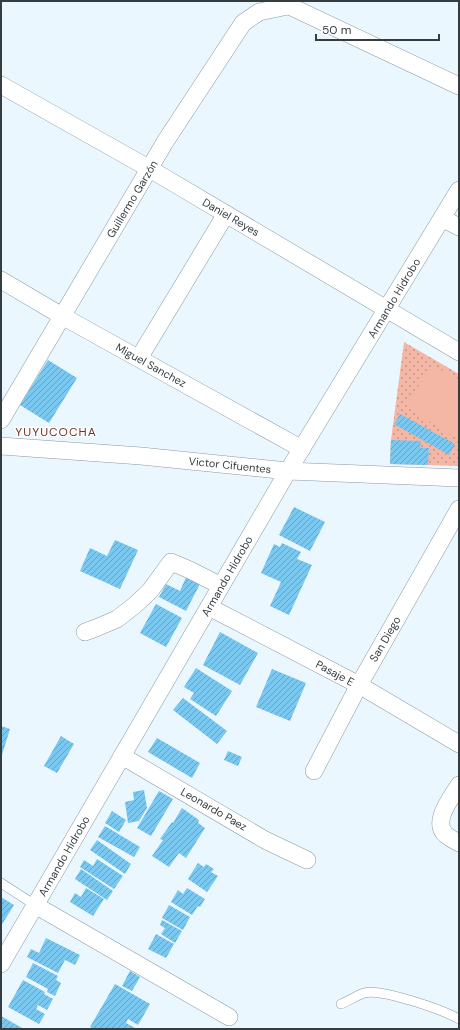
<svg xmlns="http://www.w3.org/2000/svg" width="460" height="1030" font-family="'DM Sans',sans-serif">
<defs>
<pattern id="park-dots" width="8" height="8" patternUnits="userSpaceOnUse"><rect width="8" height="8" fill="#f4b6a5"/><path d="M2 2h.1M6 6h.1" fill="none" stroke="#c69588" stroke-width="1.8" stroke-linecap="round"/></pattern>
<pattern id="building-hatch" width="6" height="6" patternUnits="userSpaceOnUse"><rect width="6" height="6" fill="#7ac7ef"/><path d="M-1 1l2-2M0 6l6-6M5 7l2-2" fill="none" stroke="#65a3c3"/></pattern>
</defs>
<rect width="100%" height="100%" fill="#ebf7ff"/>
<path fill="url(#park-dots)" d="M404 342 459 374V466L390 464 391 440Z"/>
<path fill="#f4b6a5" d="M432 364 459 381V440L406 407Z"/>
<g fill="url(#building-hatch)">
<path d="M48 360 77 378 49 423 20 405Z"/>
<path d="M400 414 455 444 449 455 394 424Z"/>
<path d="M391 440 421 441 420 448H429L428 465 390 464Z"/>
<path d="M294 507 325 522 310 551 279 535Z"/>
<path d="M115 540 138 550 120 589 80 571 90 548 107 556Z"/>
<path d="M282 543 301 552 297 559 312 565 289 615 270 606 281 582 261 573 274 544 280 547Z"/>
<path d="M187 575 201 582 186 611 159 597 166 584 180 591Z"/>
<path d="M156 604 182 618 166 647 140 633Z"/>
<path d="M220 632 258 653 240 685 203 665Z"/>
<path d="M196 668 232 691 216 716 190 699 194 693 184 687Z"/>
<path d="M272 669 306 683 290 721 256 707Z"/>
<path d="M183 698 227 731 217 744 173 710Z"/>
<path d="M1 726 10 729 1 758Z"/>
<path d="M61 736 74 744 57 773 44 766Z"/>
<path d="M157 738 200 763 192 778 148 752Z"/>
<path d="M228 751 242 757 238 766 224 760Z"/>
<path d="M144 790 147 808 139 821 128 823 125 802 134 800 133 792Z"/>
<path d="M159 791 173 799 151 836 137 828Z"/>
<path d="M182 808 199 820 198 823 205 828 186 858 179 853 169 867 152 856 163 840 160 839 172 822 173 823Z"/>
<path d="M112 811 126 820 119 832 105 823Z"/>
<path d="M105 826 140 847 134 857 98 837Z"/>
<path d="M97 840 131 864 125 874 90 850Z"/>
<path d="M97 859 123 876 114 889 80 867 84 860 93 866Z"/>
<path d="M198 863 204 867 206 864 214 869 211 872 218 876 207 892 188 879Z"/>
<path d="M81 869 113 891 107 900 75 879Z"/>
<path d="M86 888 104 899 93 916 70 902 75 893 81 897Z"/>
<path d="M187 888 205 899 200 907 198 906 192 915 171 902 178 890 183 894Z"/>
<path d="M1 897 14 905 1 926Z"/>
<path d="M169 905 190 917 183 930 162 918Z"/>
<path d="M162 920 182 931 175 943 161 934 165 928 160 925Z"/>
<path d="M156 934 174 944 166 958 148 949Z"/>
<path d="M46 938 80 955 75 965 65 960 58 973 27 957 31 949 39 953Z"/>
<path d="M33 963 58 976 56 980 61 983 55 996 47 992 48 989 26 977Z"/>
<path d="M130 971 140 977 132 991 122 986Z"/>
<path d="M23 980 45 992 44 994 53 999 47 1010 38 1005 36 1009 45 1014 39 1024 8 1007Z"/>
<path d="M115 984 150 1004 138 1025 128 1019 126 1023 137 1029H93L90 1027Z"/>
<path d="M1 1016 24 1029H1Z"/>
</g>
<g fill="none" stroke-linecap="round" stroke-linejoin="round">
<g stroke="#8b9aa2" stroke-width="10">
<g id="service">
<path d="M1 883 35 905"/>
<path d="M341 1004C348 1001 356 996 364 993 381 988 443 1010 459 1019"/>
</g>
</g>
<g stroke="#8b9aa2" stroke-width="18">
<g id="minor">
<path d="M279 1 459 86"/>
<path d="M1 85 150 169 459 352"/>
<path d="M442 218 459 227"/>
<path d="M1 280 62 316 302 449"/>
<path d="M139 358 226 214"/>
<path d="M1 420 165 142 243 23 259 12 288 6"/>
<path d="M1 446 141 456 288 471 459 478"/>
<path d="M209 607 359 685 459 744"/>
<path d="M85 632 96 628 117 619 135 605 150 591 171 562 190 570 221 586"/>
<path d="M122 756 265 840 307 860"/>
<path d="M314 771 359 685 459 509"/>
<path d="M459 785C452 797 431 822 446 835 450 838 455 841 459 843"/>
<path d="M35 905 229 1017"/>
<path d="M1 964 288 471 459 190"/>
</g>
</g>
<use href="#service" stroke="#fff" stroke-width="9"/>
<use href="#minor" stroke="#fff" stroke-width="17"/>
</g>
<g text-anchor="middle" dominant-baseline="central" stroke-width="3" stroke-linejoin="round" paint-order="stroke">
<g font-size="11" fill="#363d40" stroke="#fff">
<text transform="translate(132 199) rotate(-59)">Guillermo Garzón</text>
<text transform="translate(231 217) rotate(30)">Daniel Reyes</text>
<text transform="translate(394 298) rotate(-59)">Armando Hidrobo</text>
<text transform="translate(151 365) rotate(29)">Miguel Sanchez</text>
<text transform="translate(230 465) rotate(6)">Victor Cifuentes</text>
<text transform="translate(227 576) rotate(-60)">Armando Hidrobo</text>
<text transform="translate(385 639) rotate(-60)">San Diego</text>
<text transform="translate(335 673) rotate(28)">Pasaje E</text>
<text transform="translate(214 809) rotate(30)">Leonardo Paez</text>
<text transform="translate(64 856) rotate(-60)">Armando Hidrobo</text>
</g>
<g font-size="12" letter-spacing="1" fill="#753220" stroke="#fff">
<text x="56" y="432">YUYUCOCHA</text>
</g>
</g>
<rect width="460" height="1030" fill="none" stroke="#363d40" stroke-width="4"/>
<path d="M316 34v6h123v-6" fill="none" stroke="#363d40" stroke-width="2"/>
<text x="322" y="34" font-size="12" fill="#363d40" stroke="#ffffff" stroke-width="3" paint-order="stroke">50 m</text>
</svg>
